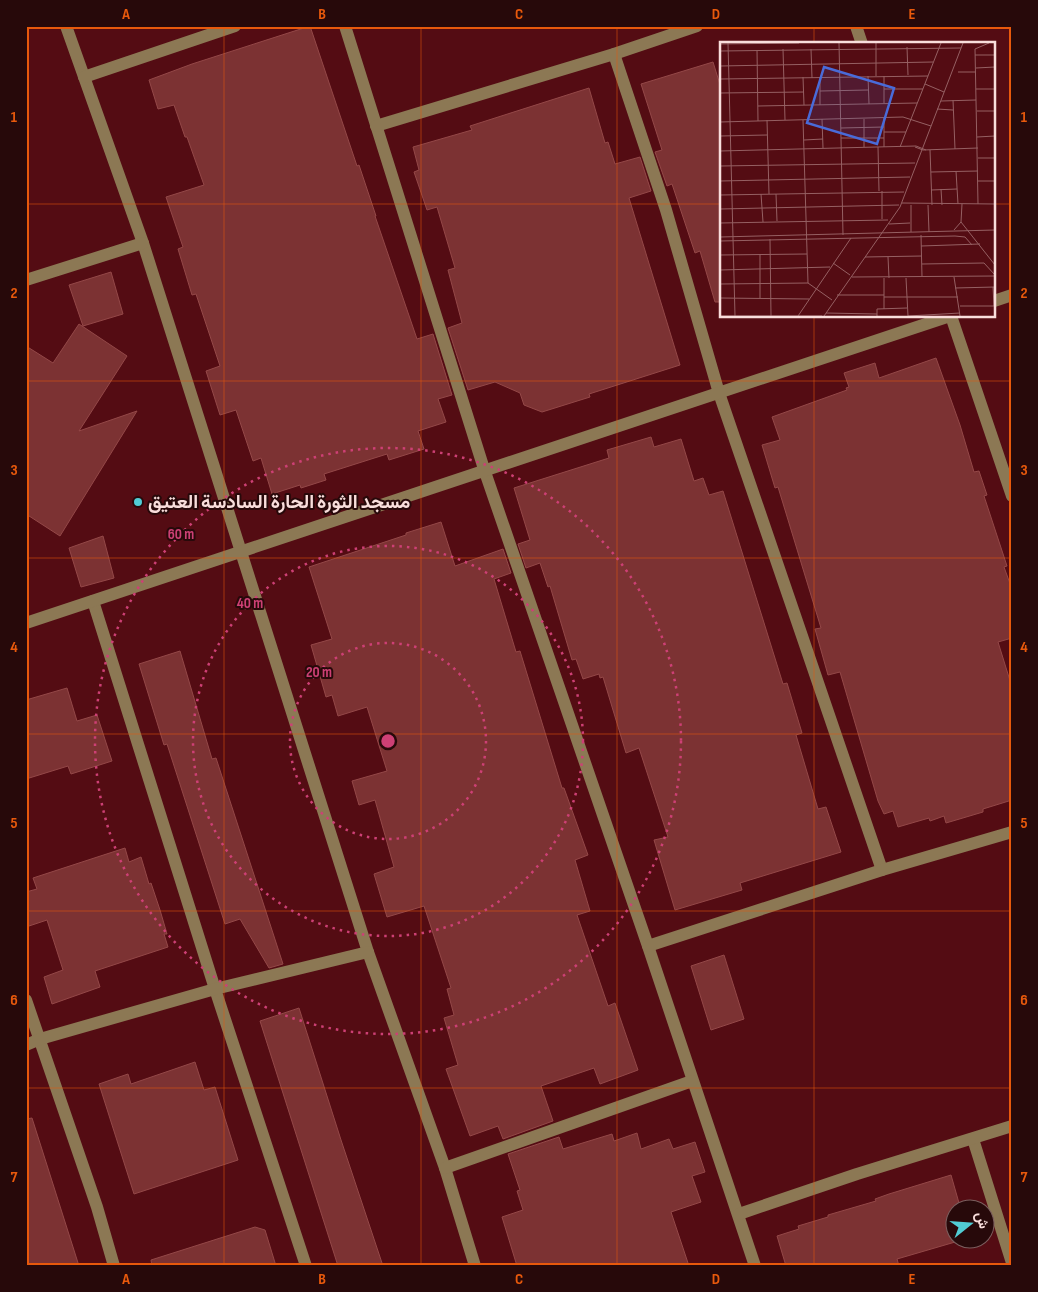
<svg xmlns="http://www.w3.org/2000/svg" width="1038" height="1292" font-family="'Sofia Sans Condensed',Vazirmatn,sans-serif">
<rect width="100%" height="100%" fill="#540c13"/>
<g fill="#7c3233" stroke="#944848">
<path d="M310 26 357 166 359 165 376 216H375L417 339 433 334 452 395 438 399 446 422 418 431 424 449 389 460 387 454 324 474 326 480 301 488 300 485 272 494 261 458 253 461 236 410 220 415 206 371 220 366 196 294 192 295 178 249 183 247 166 197 204 185 187 137H185L174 105 158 109 149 80 192 64Z"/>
<path d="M713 62 722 91V302H715L700 251 695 253 672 184 667 186 655 152 662 150 641 84Z"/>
<path d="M589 88 605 143 608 142 615 164 640 157 651 191 629 198 680 365 589 394 590 397 542 412 524 405 520 393 495 382 468 390 448 328 462 323 448 270 455 268 437 207 427 210 414 172 419 170 413 147 472 130 470 126Z"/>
<path d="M111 272 123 314 83 326 69 285Z"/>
<path d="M79 324 127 356 79 431 137 411 60 536 26 514V346L53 363Z"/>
<path d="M936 358 960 425 974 472 979 471 987 495 984 496 1007 566 1004 567 1012 589V638L998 642 1012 687V800L983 809V812L946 823 944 816 930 821 929 818 898 827 893 811 884 814 878 801 840 672 828 675 815 629 821 628 778 487 775 488 762 445 780 440 772 417 847 390 846 388 849 387 844 373 875 363 879 378Z"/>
<path d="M651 437 654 447 681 439 694 481 703 478 709 495 723 491 783 684 787 683 802 733 796 735 818 809 826 807 841 852 740 883 742 890 675 910 654 840 668 837 639 748 626 753 603 677 600 678 599 674 583 679 576 659 572 660 550 586 548 587 540 563 526 568 518 544 530 540 514 488 609 458 607 450Z"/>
<path d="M441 522 455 566 503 549 511 573 494 579 516 652 520 651 562 788H564L588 855 575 860 590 911 577 915 608 1006 615 1003 638 1070 600 1084 594 1068 541 1086 553 1121 503 1139 498 1126 470 1136 446 1069 458 1065 444 1018 454 1015 447 989 451 988 424 906 387 917 374 874 394 867 375 800 359 805 352 781 387 771 367 707 338 716 332 695 326 697 311 645 332 639 309 567 406 535V533Z"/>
<path d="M103 536 114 578 81 587 69 548Z"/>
<path d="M180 651 212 759 216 758 283 964 269 968 240 919 225 924 167 744 164 745 139 664Z"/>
<path d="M67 688 77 721 97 715 112 761 71 774 68 766 26 779V700Z"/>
<path d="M125 848 129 862 141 857 149 884 151 883 160 910 167 934H164L168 947 95 971 100 987 52 1004 44 977 63 970 47 920 26 927V892L37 889 33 878Z"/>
<path d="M724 955 744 1019 711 1030 691 966Z"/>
<path d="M299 1008 341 1140 383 1266H338L260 1021Z"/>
<path d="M195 1062 204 1090 215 1087 238 1160 134 1194 99 1084 128 1074 131 1084Z"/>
<path d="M32 1118 79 1266H26V1119Z"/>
<path d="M637 1133 641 1149 669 1139 673 1149 695 1142 705 1172 692 1176 701 1202 671 1212 689 1266H517L502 1217 523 1210 517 1191 520 1190 508 1154 559 1137 563 1149 612 1134 614 1141Z"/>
<path d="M951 1175 961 1210H956V1240H962L897 1259 899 1266H786L777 1236 799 1229 798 1226 828 1217V1215L876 1201 875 1199 889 1194Z"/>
<path d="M255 1227 265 1230 276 1266H152L151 1260Z"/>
</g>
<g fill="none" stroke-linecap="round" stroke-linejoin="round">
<g stroke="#8c7854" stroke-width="12">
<path d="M66 26 143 243 368 952 445 1168 475 1266"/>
<path d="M345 26 484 469 648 946 755 1266"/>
<path d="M856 26 862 44"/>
<path d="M614 54 666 210 719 393 882 870"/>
<path d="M84 77 235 26"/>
<path d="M376 126 614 54 697 26"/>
<path d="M26 280 143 243"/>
<path d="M994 301 1012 295"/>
<path d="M951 316 1012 496"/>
<path d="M93 601 215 989 306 1266"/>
<path d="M26 623 950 316"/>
<path d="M648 946 882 870 1012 832"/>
<path d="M26 1000 97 1207 114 1266"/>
<path d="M26 1045 40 1039 215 989 368 952"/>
<path d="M973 1139 1012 1263"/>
<path d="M445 1168 692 1081"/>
<path d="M739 1214 857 1174 1012 1126"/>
</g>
</g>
<path fill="none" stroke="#e8590c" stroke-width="1" stroke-opacity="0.55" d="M224 26V1266M421 26V1266M617 26V1266M814 26V44M26 204H722M994 204H1012M814 316V1266M26 381H1012M26 558H1012M26 734H1012M26 911H1012M26 1088H1012"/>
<g fill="none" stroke="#cd4075" stroke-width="2.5" stroke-dasharray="2.5 5">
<circle cx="388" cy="741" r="98"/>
<circle cx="388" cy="741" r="195"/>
<circle cx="388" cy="741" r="293"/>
</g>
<circle fill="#51ccd4" stroke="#27090a" stroke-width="2" cx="138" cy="502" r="5"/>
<g text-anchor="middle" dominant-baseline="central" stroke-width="4" stroke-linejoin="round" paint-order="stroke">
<g font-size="19" font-weight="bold" fill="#f9dedc" stroke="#27090a" text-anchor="start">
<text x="148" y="502">مسجد الثورة الحارة السادسة العتيق</text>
</g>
</g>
<g transform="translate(720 42)">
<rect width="275" height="275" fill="#540c13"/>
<path fill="none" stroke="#966063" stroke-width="1" d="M8 1 15 274M119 1 123 193M156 1V34M0 2 79 1M187 5 188 33M63 7 65 78M91 7 92 36M37 8 38 79M0 9 241 6M255 13H275M0 24 213 20M256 26 275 25M238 30H256M148 34 149 62M164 34V61M83 35 84 63M100 35V63M0 37 208 34M205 42 224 50M164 47H203M256 47H275M100 49 148 48M0 51 84 50M233 58 235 107M221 59 256 58M38 64 197 61M217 67 233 68M257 69H275M164 76V105M102 77 103 106M144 77V105M47 78 49 152M0 80 183 75 211 84M121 86 164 85M164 90H186M0 94 47 93M257 95 275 94M121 96H164M84 98 103 97M158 105 159 149M180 105 221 1M195 105 203 108 258 106M210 108 212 163M0 109 196 104 206 108M258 116H275M0 124 195 121M236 129 238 162M211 130 258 129M0 139 190 135M258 139H275M221 147 222 163M211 148 237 147M41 152 43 180M56 152 57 179M0 153 184 150M182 161 275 162M258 162 255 7 269 1M208 163 209 190M0 167 179 163M162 177V149M241 180 275 223M0 181 168 178M169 182 190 181M234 188 241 180 242 162M191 190V163M201 193 202 235M0 195 275 188M50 197 51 274M0 199 235 194 245 195 252 203M201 204 260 202M40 212V256M0 213 87 212M145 215 202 214M168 215 169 236M113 221 130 233M202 222 264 221 275 233M0 228 110 225M132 235 275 234M234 235 240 274M164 236V267M186 236 188 274M88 241 112 258M0 242 88 241 83 78M273 245 274 264M235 246 275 245M117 253H164M164 255H238M0 256 89 257M240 264H275M106 271 157 272M0 274H102M78 274 131 196M104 274 180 165 243 1M157 274V267L187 266M188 274 240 271"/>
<path fill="#496bd9" fill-opacity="0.15" stroke="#496bd9" stroke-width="2.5" d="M104 25 174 46 157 102 87 81Z"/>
<rect width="275" height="275" fill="none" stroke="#f9dedc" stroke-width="2.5"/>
</g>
<circle cx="388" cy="741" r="8" fill="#cd4075" stroke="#27090a" stroke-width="2.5"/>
<g font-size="15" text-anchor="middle" font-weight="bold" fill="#cd4075" stroke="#27090a" stroke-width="4" stroke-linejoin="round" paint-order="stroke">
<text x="181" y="539">60 m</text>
<text x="250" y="608">40 m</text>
<text x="319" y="677">20 m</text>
</g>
<rect width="1038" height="1292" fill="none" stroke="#27090a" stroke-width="55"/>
<g transform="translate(970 1224) rotate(73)"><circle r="24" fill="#27090a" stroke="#7b5e5e"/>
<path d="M0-4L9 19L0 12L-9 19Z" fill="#51ccd4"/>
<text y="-8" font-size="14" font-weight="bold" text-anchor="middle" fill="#f9dedc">ش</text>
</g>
<rect x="28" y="28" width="982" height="1236" fill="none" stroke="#e8590c" stroke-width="2"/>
<g font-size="16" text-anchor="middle" font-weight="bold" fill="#e8590c">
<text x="126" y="19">A</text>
<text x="322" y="19">B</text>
<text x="519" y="19">C</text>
<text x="716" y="19">D</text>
<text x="912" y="19">E</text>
<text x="14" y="122">1</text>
<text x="1024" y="122">1</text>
<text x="14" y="298">2</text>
<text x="1024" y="298">2</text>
<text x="14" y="475">3</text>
<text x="1024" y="475">3</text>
<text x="14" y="652">4</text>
<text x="1024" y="652">4</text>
<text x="14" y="828">5</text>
<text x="1024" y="828">5</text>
<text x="14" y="1005">6</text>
<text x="1024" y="1005">6</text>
<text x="14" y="1182">7</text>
<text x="1024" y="1182">7</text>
<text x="126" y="1284">A</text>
<text x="322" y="1284">B</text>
<text x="519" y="1284">C</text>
<text x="716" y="1284">D</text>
<text x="912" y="1284">E</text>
</g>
</svg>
